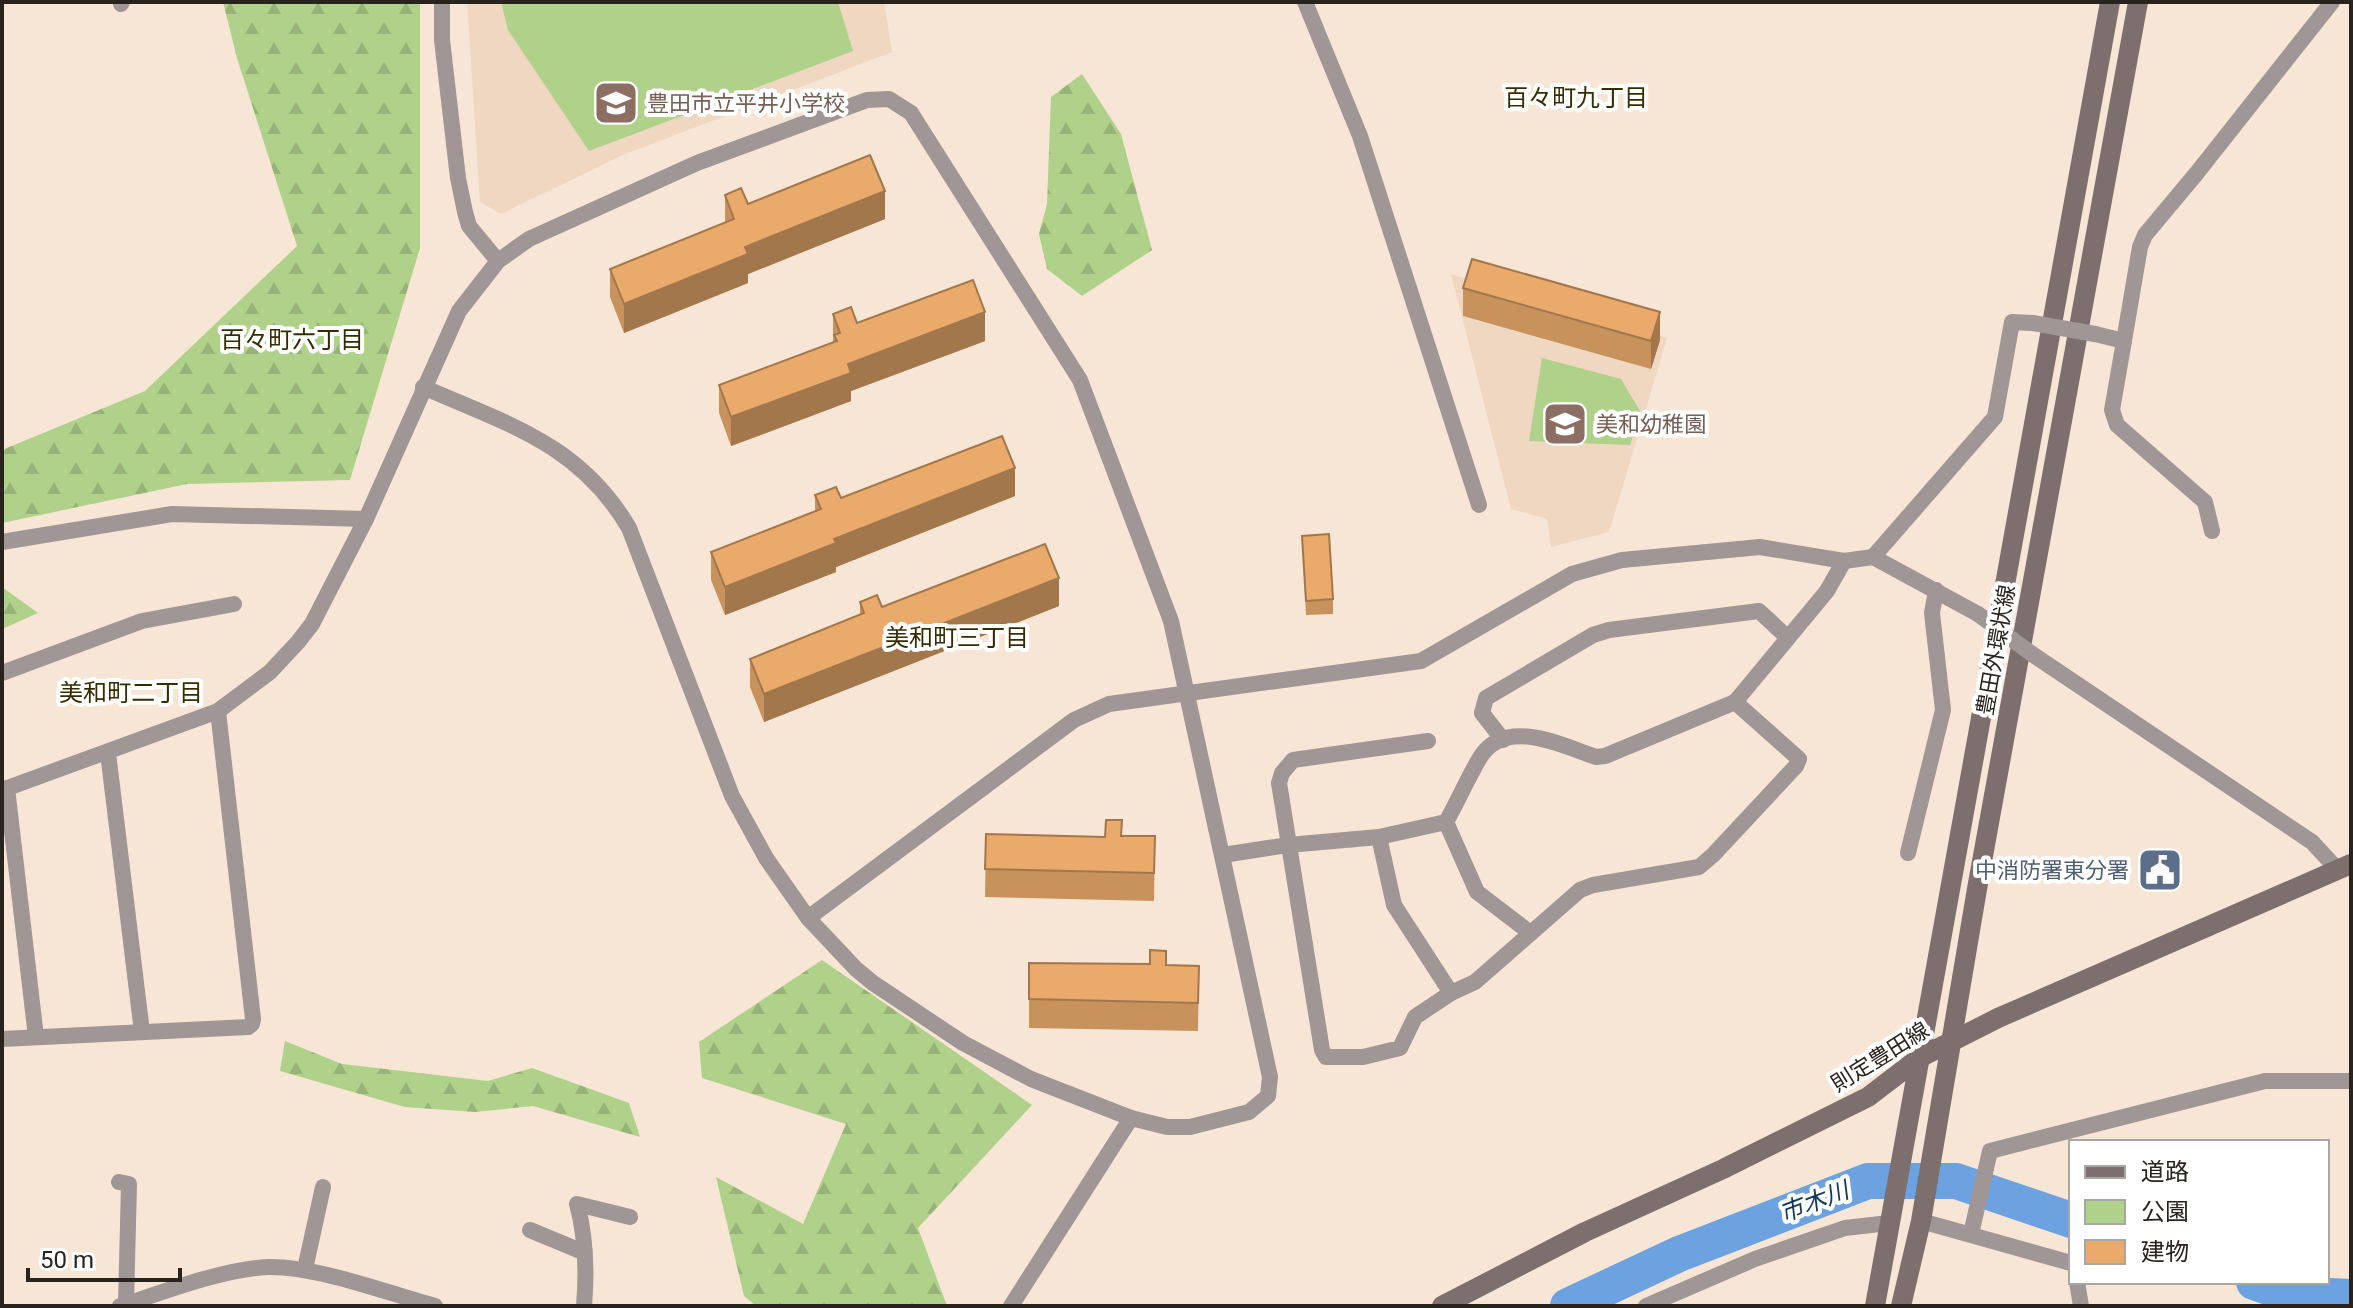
<svg xmlns="http://www.w3.org/2000/svg" width="2353" height="1308" font-family="Roboto,'Noto Sans JP',sans-serif">
<defs>
<pattern id="forest-firs" width="22" height="20" patternUnits="userSpaceOnUse" patternTransform="scale(2)"><rect width="22" height="20" fill="#afd18a"/><path d="M5 1l3.5 6h-7zM16 11l3.5 6h-7z" fill="#97b377"/></pattern>
</defs>
<rect width="100%" height="100%" fill="#f7e5d5"/>
<g fill="#efd7c2">
<path d="M467 2H884L892 52 623 155 501 214 480 202Z"/>
<path d="M1451 274 1667 338 1609 532 1551 547 1547 519 1511 509Z"/>
</g>
<g fill="#afd18a">
<path d="M501 2H838L853 51 589 151 508 30Z"/>
<path d="M1542 358 1621 379 1640 411 1630 445 1529 441Z"/>
</g>
<g fill="url(#forest-firs)">
<path d="M223 2H420V248L350 480 187 484 2 523V450L145 391 297 246 237 58Z"/>
<path d="M1082 74 1121 134 1152 250 1082 296 1047 269 1039 234 1047 204 1051 97Z"/>
<path d="M2 587 38 613 2 629Z"/>
<path d="M822 960 1032 1105 918 1228 947 1306H756L744 1296 716 1177 803 1224 846 1124 702 1078 699 1042Z"/>
<path d="M285 1041 342 1064 488 1081 532 1068 629 1103 640 1137 533 1106 475 1112 405 1107 280 1071Z"/>
</g>
<g fill="none" stroke-linecap="round" stroke-linejoin="round">
<g stroke="#6ca2e0" stroke-width="36">
<path d="M2254 1282 2288 1294 2351 1297"/>
<path d="M1568 1306 1679 1254 1868 1181H1956L2071 1220"/>
</g>
<g stroke="#a19696" stroke-width="16">
<path d="M442 2V40L458 178 465 212 469 226 498 261"/>
<path d="M1305 2 1360 136 1479 505"/>
<path d="M121 4 122 2"/>
<path d="M2095 334 2124 341 2140 247 2145 235 2196 174 2332 2"/>
<path d="M2124 341 2112 410 2117 425 2205 502 2212 531"/>
<path d="M423 387C507 424 580 444 629 528L732 796 766 858 808 918 856 969 873 983 963 1043 1031 1079 1131 1118"/>
<path d="M2 542 172 514 366 519"/>
<path d="M1873 557 1995 417 2012 322 2032 323"/>
<path d="M2032 654 2312 842 2338 870"/>
<path d="M2 673 142 621 234 604"/>
<path d="M1503 740 1482 713 1486 698 1593 635 1609 630 1759 611 1788 638"/>
<path d="M1428 741 1293 760 1282 773 1279 783 1322 1050 1326 1057H1363L1400 1048 1415 1017 1451 993 1475 982 1580 890 1593 885 1699 867 1713 855 1796 766 1799 759 1735 702"/>
<path d="M108 753 142 1032"/>
<path d="M7 788 36 1037"/>
<path d="M2 790 218 711 270 672 298 642 312 624 366 519 459 311 498 261 529 239 697 163 867 100 889 99 911 113 1080 380 1171 621 1270 1077 1268 1096 1249 1112 1190 1127H1167L1131 1118 1011 1306"/>
<path d="M1446 822 1477 892 1529 932"/>
<path d="M1379 837 1394 905 1451 993"/>
<path d="M1908 853 1943 710 1932 613 1936 590"/>
<path d="M1223 855 1288 845 1379 837 1446 822C1458 801 1468 777 1481 756 1507 717 1563 746 1596 757L1605 756 1735 702 1827 591 1844 561"/>
<path d="M808 918 1074 720 1109 704 1421 661 1572 574 1622 560 1760 547 1844 561 1873 557 1978 614"/>
<path d="M2 1039 248 1027 252 1024 253 1019 218 711"/>
<path d="M119 1182 129 1184 126 1304"/>
<path d="M1921 1221 2071 1263"/>
<path d="M530 1230 583 1252"/>
<path d="M1971 1234 1990 1151 2265 1081H2351"/>
<path d="M305 1269 323 1187"/>
<path d="M2077 1282 2081 1306"/>
<path d="M120 1306C164 1292 223 1269 268 1267 317 1266 387 1293 435 1306"/>
<path d="M584 1306C587 1271 586 1237 577 1204L630 1217"/>
<path d="M1646 1306 1755 1259 1845 1228 1889 1223"/>
</g>
<g stroke="#7e6f6f" stroke-width="20">
<path d="M1442 1306 1585 1232 1723 1169 1868 1097 1919 1058 1998 1018 2351 864"/>
<path d="M1875 1306 2110 2"/>
<path d="M1901 1306 1921 1221 1977 889 2138 2"/>
</g>
<g stroke="#a19696" stroke-width="16">
<path d="M2032 323 2095 334"/>
<path d="M1978 614 2032 654"/>
</g>
</g>
<g fill="#c8925d">
<path d="M725 195 748 204 885 219 748 274V283L624 333 610 297V269L725 223Z"/>
<path d="M1463 288 1660 340 1651 369 1463 316Z"/>
<path d="M833 314 857 323 985 341 851 391V401L731 446 719 413V385L833 342Z"/>
<path d="M815 495 841 498 1015 496 836 567V572L725 615 711 580V552L815 511Z"/>
<path d="M1302 536 1333 599V614L1306 615Z"/>
<path d="M860 602 882 607 1059 606 764 722 750 687V659L860 615Z"/>
<path d="M986 834 1105 837 1155 836 1154 901 985 897Z"/>
<path d="M1029 963 1199 966 1198 1031 1029 1028Z"/>
</g>
<g fill="#a3774c">
<path d="M885 191V219L748 274V283L624 333V304L745 247Z"/>
<path d="M985 312V341L851 391V401L731 446V417L848 364Z"/>
<path d="M1660 312V340L1651 369V341Z"/>
<path d="M1015 468V496L836 567V572L725 615V587L834 539Z"/>
<path d="M1059 578V606L764 722V694Z"/>
</g>
<g fill="#e9aa6c" stroke="#a3774c" stroke-width="2">
<path d="M870 155 885 191 745 247 748 254 624 304 610 269 734 219 725 195 741 188 748 204Z"/>
<path d="M1472 259 1660 312 1651 341 1463 288Z"/>
<path d="M973 280 985 312 848 364 851 373 731 417 719 385 837 341 834 335 840 333 833 314 851 307 857 323Z"/>
<path d="M1002 436 1015 468 834 539 836 543 725 587 711 552 821 509 815 495 836 487 841 498Z"/>
<path d="M1329 534 1333 599 1306 601 1302 536Z"/>
<path d="M1045 544 1059 578 764 694 750 659 864 613 860 602 877 595 882 607Z"/>
<path d="M1106 820H1122L1121 836H1155L1154 873 985 869 986 834 1105 837Z"/>
<path d="M1150 950 1166 951V965L1199 966 1198 1003 1029 999V963L1150 964Z"/>
</g>
<defs>
<g id="school-square" transform="scale(2.3)"><rect x="-9" y="-9" width="18" height="18" rx="4" fill="#8d6e63" stroke="#fff"/><path d="M0-5L7-2L0 1L-7-2ZM-4 1L0 2.5L4 1V4Q0 6-4 4Z" fill="#fff"/></g>
<g id="civic-square" transform="scale(2.3)"><rect x="-9" y="-9" width="18" height="18" rx="4" fill="#5c6f8a" stroke="#fff"/><path d="M-.6-6.5H3V-4.5H.6V-3L4-1V1h2V6H-6V1h2V-1L-.6-3ZM-1.2 2.5V6h2.4V2.5Z" fill="#fff"/></g>
</defs>
<g fill-rule="evenodd">
<use href="#school-square" x="616" y="103"/>
<use href="#school-square" x="1565" y="424"/>
<use href="#civic-square" x="2160" y="870"/>
</g>
<g text-anchor="middle" dominant-baseline="central" stroke-width="8" stroke-linejoin="round" paint-order="stroke">
<g font-size="22" fill="#785e54" stroke="#fff" text-anchor="start">
<text x="647" y="103">豊田市立平井小学校</text>
<text x="1596" y="424">美和幼稚園</text>
</g>
<g font-size="22" fill="#29231d" stroke="#fff">
<text transform="translate(1996 650) rotate(-80)">豊田外環状線</text>
<text transform="translate(1880 1057) rotate(-32)">則定豊田線</text>
</g>
<g font-size="22" fill="#4e5e75" stroke="#fff" text-anchor="end">
<text x="2129" y="870">中消防署東分署</text>
</g>
<g font-size="24" fill="#362c01" stroke="#fff">
<text x="1576" y="98">百々町九丁目</text>
<text x="292" y="340">百々町六丁目</text>
<text x="957" y="638">美和町三丁目</text>
<text x="131" y="693">美和町二丁目</text>
</g>
<g font-size="24" font-style="italic" fill="#133961" stroke="#fff">
<text transform="translate(1814 1202) rotate(-21)">市木川</text>
</g>
</g>
<rect width="2353" height="1308" fill="none" stroke="#29231d" stroke-width="8"/>
<rect x="2069" y="1140" width="260" height="144" fill="#ffffff" stroke="#a9a7a5" stroke-width="2"/>
<rect x="2085" y="1166" width="40" height="12" fill="#7e6f6f" stroke="#a9a7a5" stroke-width="2"/>
<text x="2141" y="1180" font-size="24" fill="#29231d">道路</text>
<rect x="2085" y="1200" width="40" height="24" fill="#afd18a" stroke="#a9a7a5" stroke-width="2"/>
<text x="2141" y="1220" font-size="24" fill="#29231d">公園</text>
<rect x="2085" y="1240" width="40" height="24" fill="#e9aa6c" stroke="#a9a7a5" stroke-width="2"/>
<text x="2141" y="1260" font-size="24" fill="#29231d">建物</text>
<path d="M28 1268v12h152v-12" fill="none" stroke="#29231d" stroke-width="4"/>
<text x="40" y="1268" font-size="24" fill="#29231d" stroke="#ffffff" stroke-width="6" paint-order="stroke">50 m</text>
</svg>
